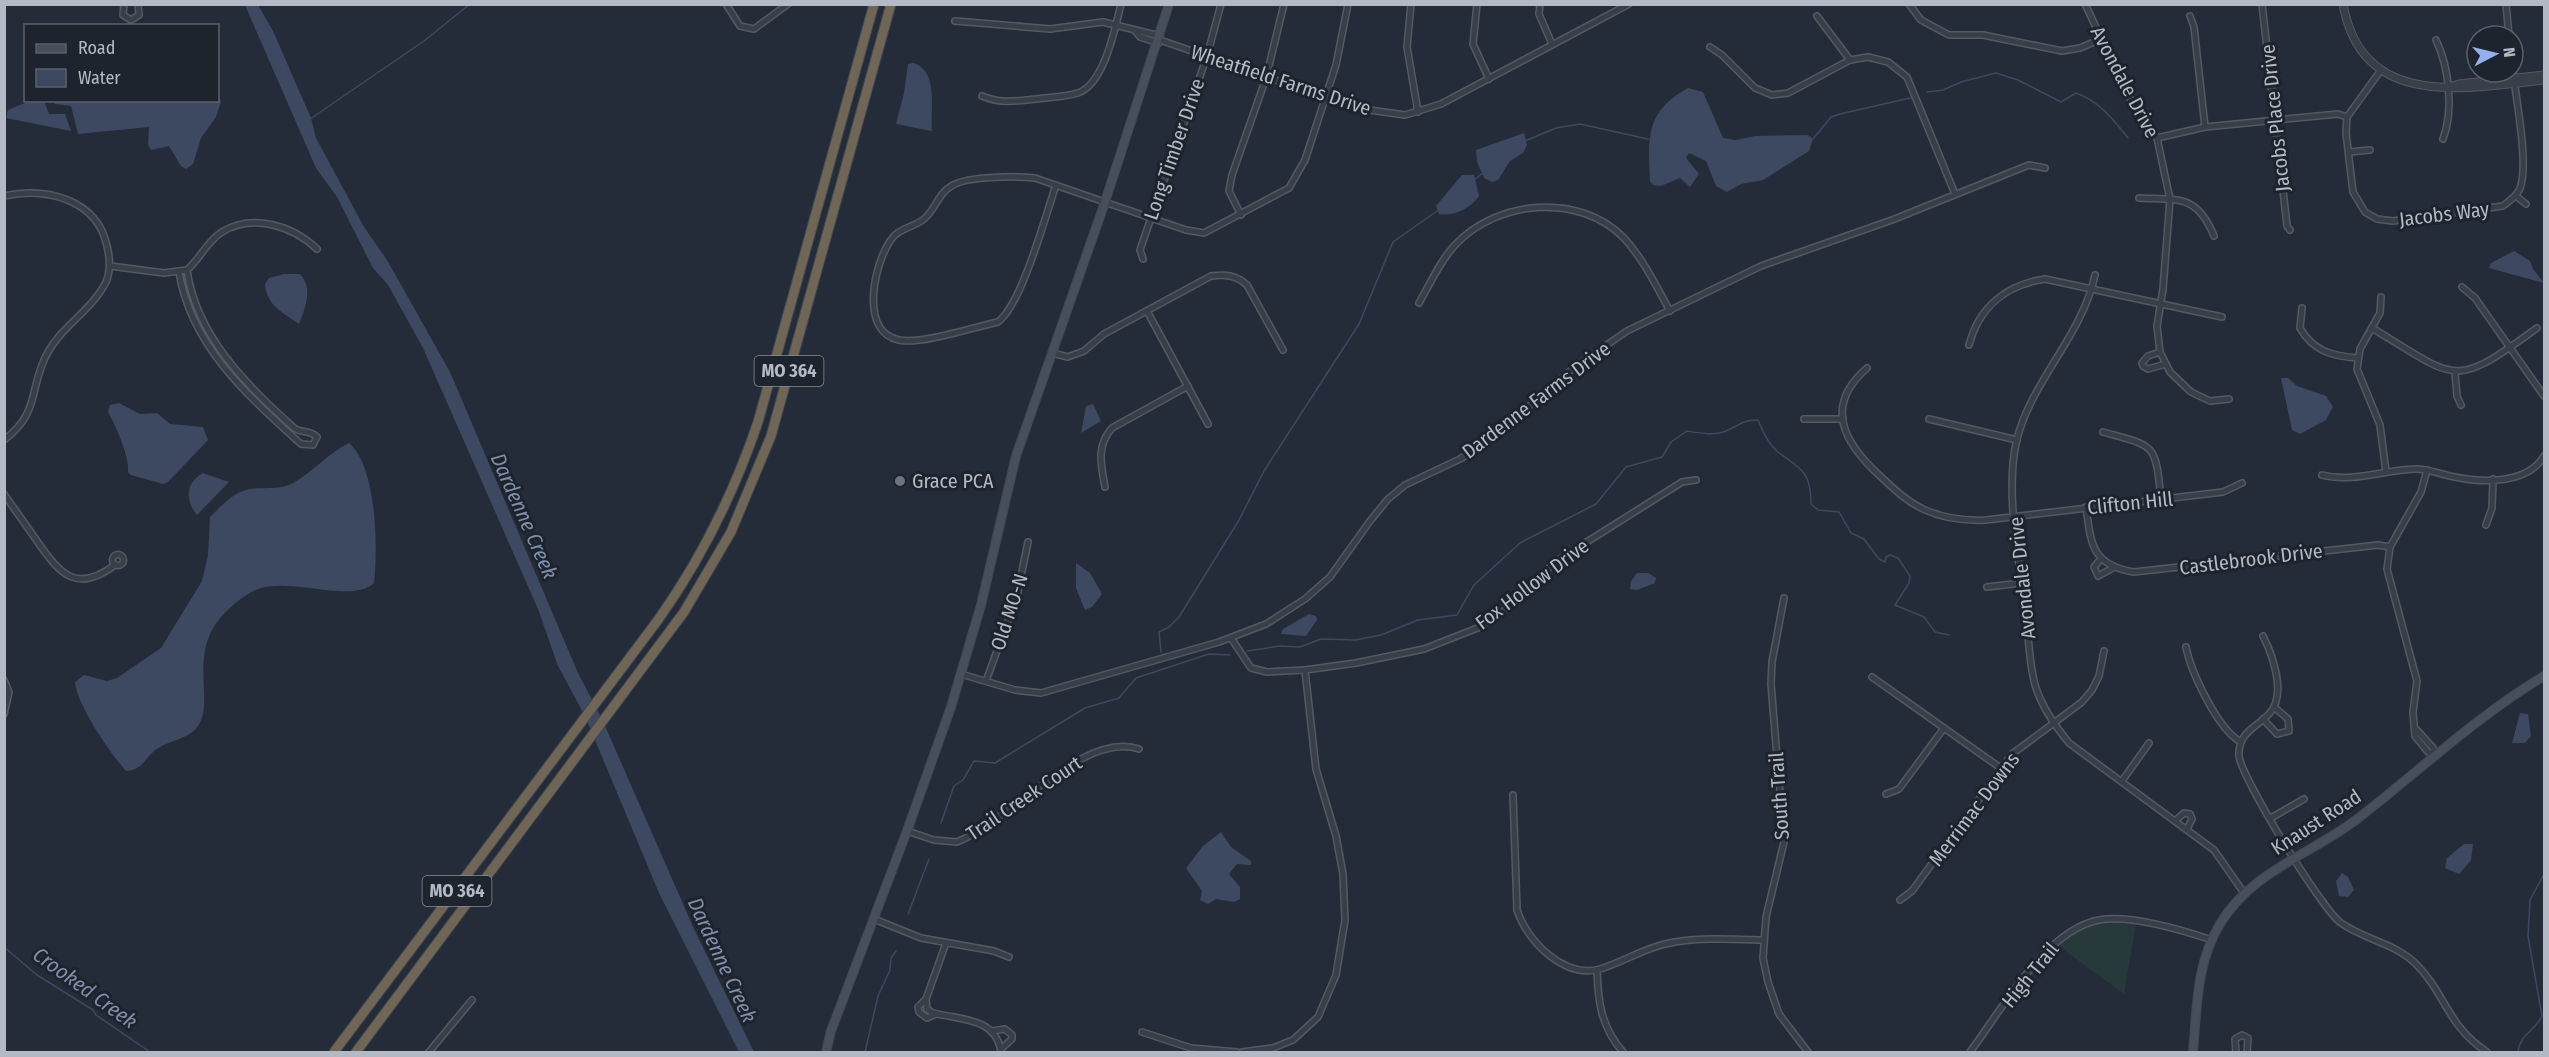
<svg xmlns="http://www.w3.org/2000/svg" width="2549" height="1057" font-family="'Fira Sans Condensed',sans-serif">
<rect width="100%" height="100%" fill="#252c39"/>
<path fill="#28393b" d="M2100 922 2136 924 2124 994 2064 950 2058 944 2062 939Z"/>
<g fill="#3c4961">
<path d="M245 5H258L273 31 311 118 316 138 364 227 387 260 450 372 578 673 602 719 694 929 754 1052H739L659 893 585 716 558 666 538 609 423 348 388 285 373 268 337 197 316 168Z"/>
<path d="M914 63C939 72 930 110 932 131L896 124 904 93 908 64Z"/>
<path d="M1688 88 1703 92 1723 138 1735 140 1755 136 1808 135 1813 139 1809 151 1763 180 1741 184 1727 192 1716 186 1706 161 1689 153 1686 158 1699 174 1690 187 1680 178 1661 186 1653 185 1650 181C1648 137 1645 112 1688 88Z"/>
<path d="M218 96 221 101 216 117 201 138 193 164 186 169 181 166 169 146 151 150 148 145 149 127 78 134 71 106 55 104 54 101 218 100Z"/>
<path d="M44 101 49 114H65L71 131 6 118 8 110 25 103Z"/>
<path d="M1524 133 1527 145 1523 153 1510 161 1498 180 1492 182 1484 178 1477 162 1476 150Z"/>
<path d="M1462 175H1474L1479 196C1471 208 1453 217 1439 214L1436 206Z"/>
<path d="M2514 251 2530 261 2533 269 2544 283 2489 268 2491 263Z"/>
<path d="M284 274H300C313 288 306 307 299 324 282 312 267 306 265 284L269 278Z"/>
<path d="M2281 378H2288L2297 386 2326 396 2333 407 2326 420 2300 434 2292 430Z"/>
<path d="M119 403 140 414 157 413 170 424 203 427 208 440 168 482 163 484 131 475 128 472C130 458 116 426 108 412L110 405Z"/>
<path d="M1093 404 1101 421 1081 433 1086 406Z"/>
<path d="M349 443C377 467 378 548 374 583 352 604 291 577 258 589 245 594 230 607 221 617 188 655 215 702 198 726 187 741 167 740 154 751 144 760 142 770 126 771 110 753 77 705 75 682L84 675 107 681 117 678 161 648 202 581 208 555 210 517C219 508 231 495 243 491 259 485 276 492 293 483 313 472 328 453 349 443Z"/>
<path d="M203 473 229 482 197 515C185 500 185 483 203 473Z"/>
<path d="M1076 563 1090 573 1102 594 1092 607 1085 610 1076 588Z"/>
<path d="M1637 573H1648L1656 578 1655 583 1637 590 1630 589 1631 581Z"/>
<path d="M1309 614 1316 616 1317 620 1306 636 1281 634 1283 629Z"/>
<path d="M2520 713 2528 714 2531 736 2525 743H2512Z"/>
<path d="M1221 832 1231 847 1251 861V865L1237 864 1229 874 1240 887V899L1234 902 1216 899 1208 904 1200 900 1202 891 1186 868 1203 846Z"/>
<path d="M2464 844H2473L2471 860 2459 874 2445 868 2447 858Z"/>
<path d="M2342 873 2348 877 2354 890 2348 897 2339 896 2336 881Z"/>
</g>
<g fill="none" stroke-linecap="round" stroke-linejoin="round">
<g stroke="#3c4961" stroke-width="1.5">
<path d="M1927 92 1943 90 1961 82 1996 73 2018 80 2061 102 2076 93C2099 101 2113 119 2128 138"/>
<path d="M310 119 424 41 470 4"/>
<path d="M1813 139 1831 117 1840 114 1910 98"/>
<path d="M1525 141 1556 128 1580 124 1648 139"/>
<path d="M1475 179 1483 173"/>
<path d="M1247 651 1280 646 1300 647 1321 639 1355 640 1381 635 1418 620 1457 615 1474 585 1520 543 1596 504 1626 467 1662 457 1671 442 1687 431C1699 433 1714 436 1726 431 1738 426 1744 419 1758 420 1763 431 1768 444 1778 452 1801 469 1811 471 1811 504L1818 510 1839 512 1851 533 1864 539 1879 559 1885 562 1886 557 1890 555 1898 558 1910 576 1909 583 1895 605 1924 617 1935 632 1949 635"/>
<path d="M1161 652 1159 632 1169 627 1179 617 1239 520 1264 471 1359 324 1393 242 1437 211"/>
<path d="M941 823 954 786 963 780 974 761 995 763 1085 708 1119 698 1136 678 1209 654 1230 655"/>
<path d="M908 914 929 859"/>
<path d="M4 947 37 975 93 1010 96 1015 150 1052"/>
<path d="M865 1052 878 996 890 970 891 958 896 951"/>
<path d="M2518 1052C2520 1034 2535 1031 2542 1016L2528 936 2530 900 2544 874"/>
</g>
<g stroke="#535a64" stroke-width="8">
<g id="minor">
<path d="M124 4 123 15 131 20 139 15 138 4"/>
<path d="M726 4 740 26 754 29 788 4"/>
<path d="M1411 4 1407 47 1418 112"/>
<path d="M1477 4 1473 44 1489 79"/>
<path d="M1540 4 1539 14 1552 44"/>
<path d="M1909 4 1921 20 1949 35H1983L2062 51 2080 48 2101 39"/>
<path d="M2085 4 2129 97 2157 138 2170 199 2163 289 2157 326 2160 352 2170 372 2191 392 2210 401 2229 399"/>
<path d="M2262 4 2287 226 2290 230"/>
<path d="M2506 4 2509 36"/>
<path d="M1817 16 1850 60"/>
<path d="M2190 16 2194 27 2205 127"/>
<path d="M955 21 1050 29 1103 22 1160 36"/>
<path d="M1135 31 1140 37 1159 43"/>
<path d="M1160 40 1355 108 1405 115 1441 104 1629 4"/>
<path d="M2436 40C2449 67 2454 110 2443 139"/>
<path d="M1710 47 1722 55 1755 88 1772 95 1788 93 1850 60 1868 57 1888 62 1907 77 1955 194"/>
<path d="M2381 70 2347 117 2346 133 2353 192 2365 212 2377 219 2393 221 2503 206C2510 200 2519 195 2521 185 2528 158 2516 100 2513 71"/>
<path d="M982 96C1001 104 1016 101 1036 99 1050 97 1065 97 1078 93 1104 84 1115 29 1121 4"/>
<path d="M2157 138 2205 127 2338 114 2347 117"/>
<path d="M2349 152 2370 150"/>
<path d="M1056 185C1045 217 1022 304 998 322 975 327 920 345 899 340 859 332 874 265 890 241 898 228 913 228 924 219 936 209 938 193 953 185 970 176 1016 176 1035 178L1186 230 1204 233 1289 188 1305 160 1336 65 1348 4"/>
<path d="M4 196C46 187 97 199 107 246 110 258 111 270 106 282 92 310 63 325 48 352 28 387 42 411 4 440"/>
<path d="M2516 196 2526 204"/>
<path d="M2139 198C2178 200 2197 194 2214 236"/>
<path d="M1241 215 1229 191 1232 175 1266 78 1284 4"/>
<path d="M1143 259 1140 250 1142 244 1207 56 1221 4"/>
<path d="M110 266 164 273 187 270C200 259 207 241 222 232 253 213 293 226 317 249"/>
<path d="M179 272C191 346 248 396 301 444L313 445 317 437C309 429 300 434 293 427 246 385 196 335 187 270"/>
<path d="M2095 275C2082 336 2032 380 2017 439 2004 492 2020 563 2026 616 2029 639 2029 666 2036 688 2043 709 2055 726 2069 743L2214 850 2244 893"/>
<path d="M2462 287 2475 298 2544 396"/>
<path d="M2381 297 2380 313 2360 349 2357 369 2380 425 2386 472"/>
<path d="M1419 303C1430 284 1440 261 1455 245 1497 200 1579 192 1624 238 1644 260 1656 286 1670 311"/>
<path d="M2302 308 2300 328C2313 351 2332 356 2357 358"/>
<path d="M1147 311 1208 424"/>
<path d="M2372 328C2458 380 2452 390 2537 328"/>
<path d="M1969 345C1979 307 2006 285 2045 279L2222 317"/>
<path d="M2160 352 2148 356 2142 363 2143 366 2148 369 2166 364"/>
<path d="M1052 353 1068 357 1084 351 1104 334 1211 276C1225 274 1236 275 1247 285L1283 350"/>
<path d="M1867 368C1823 406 1844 443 1880 476 1893 488 1906 501 1923 509 1944 519 1964 521 1986 520L2223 492 2242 483"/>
<path d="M2455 373 2457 396 2461 405"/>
<path d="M1804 419H1843"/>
<path d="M1929 419 2017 440"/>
<path d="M2103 432C2156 447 2155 442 2161 499"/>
<path d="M2427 470 2421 492 2390 547 2387 569 2417 681 2413 712 2415 736 2428 752 2436 756"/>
<path d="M2322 475C2352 483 2384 470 2414 469 2428 468 2441 475 2455 477 2483 483 2528 484 2544 456"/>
<path d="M1105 487C1101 465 1096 446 1112 428L1188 386"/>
<path d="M4 494C15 510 26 525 37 541 60 574 76 594 115 565"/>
<path d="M2086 507C2091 545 2092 565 2134 572L2378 545 2390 547"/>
<path d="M2486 525 2492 508 2493 479"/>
<circle cx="118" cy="560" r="5.5"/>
<path d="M2101 559 2094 567 2098 576 2113 568"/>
<path d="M1987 587 2022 583"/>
<path d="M1784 598 1772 662 1771 684 1784 842 1766 917 1763 958 1768 982 1779 1014 1808 1052"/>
<path d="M2263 636C2273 656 2287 695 2269 714 2256 728 2238 732 2239 756 2241 777 2322 910 2341 923 2365 940 2395 943 2416 964 2446 994 2447 1026 2487 1052"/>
<path d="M1231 638 1251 668 1267 672 1305 670 1356 663 1424 649 1480 627 1512 605 1555 562 1682 482 1696 480"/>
<path d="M2186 647C2191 672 2218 730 2241 742"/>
<path d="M961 674 1015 690 1041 693 1219 642 1266 624 1305 599 1330 577 1370 521 1388 499 1405 485 1460 459 1486 443 1576 366 1627 331 1761 266 1892 220 2029 165 2045 168"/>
<path d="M1872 677 2002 769"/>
<path d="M4 680 9 692 4 714"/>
<path d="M986 681 1017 596 1028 542"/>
<path d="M2263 719 2277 734 2289 731 2288 719 2274 707"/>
<path d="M2415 728 2433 748 2436 756"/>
<path d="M2122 781 2149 743"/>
<path d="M1886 794 1899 789 1944 728"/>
<path d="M1513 795 1517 910C1527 941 1564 979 1600 969 1623 962 1643 949 1665 944 1697 937 1730 939 1763 940"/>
<path d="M2271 818 2304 799"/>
<path d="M2175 821 2184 813 2190 814 2192 819 2187 829"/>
<path d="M907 831 934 840 957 842C1008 822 1084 730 1139 749"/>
<path d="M1900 900 1912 891 2012 754 2082 702 2092 690 2099 676 2104 651"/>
<path d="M874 919 921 938 994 951 1009 957"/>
<path d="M946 943 926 999 927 1009 933 1013C960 1020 996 1017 1001 1052"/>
<path d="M1597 970C1598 1002 1601 1027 1623 1052"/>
<path d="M926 999 918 1007 919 1012 927 1018 936 1014"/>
<path d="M992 1031 1005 1029 1012 1035V1039L1001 1049"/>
<path d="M1142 1032 1191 1048 1237 1052"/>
<path d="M429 1052 472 1000"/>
<path d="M1242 1052 1273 1048 1293 1040 1318 1017 1336 975 1345 920 1343 874 1336 836 1316 769 1305 670"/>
<path d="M1970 1052C2001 1011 2045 930 2099 920 2130 914 2182 930 2212 940"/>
<path d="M2236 1052 2235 1039 2242 1035 2248 1038 2247 1052"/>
</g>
</g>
<g stroke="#535a64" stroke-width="9">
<g id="tertiary">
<path d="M2343 4C2362 111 2466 88 2544 80"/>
<path d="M2449 87 2459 84 2544 75"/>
</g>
</g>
<g stroke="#414852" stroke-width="10">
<g id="secondary">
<path d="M826 1052 831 1031 907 831 951 707 981 605 1016 456 1105 202 1169 4"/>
<path d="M2193 1052C2197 1009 2196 963 2220 924 2251 872 2309 855 2356 820 2418 772 2477 716 2544 676"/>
</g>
</g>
<g stroke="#414751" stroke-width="11">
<g id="motorway">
<path d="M334 1052 658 620C702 558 734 493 758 422L874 4"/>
<path d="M356 1052 684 612 731 532 771 436 891 4"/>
</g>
</g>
<use href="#minor" stroke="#383f49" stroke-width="5"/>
<use href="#tertiary" stroke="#383f49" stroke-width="7"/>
<use href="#secondary" stroke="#474e5c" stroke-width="8"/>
<use href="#motorway" stroke="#6f6656" stroke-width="9"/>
</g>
<circle fill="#6b7280" stroke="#1e242e" stroke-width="2" cx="900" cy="481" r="6"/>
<g text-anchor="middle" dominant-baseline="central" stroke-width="6" stroke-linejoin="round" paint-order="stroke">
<g fill="#1e242e" stroke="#878d98" stroke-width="1.5">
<rect x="754.5" y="356" width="69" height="30" rx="4.5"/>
<rect x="422.5" y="876" width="69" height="30" rx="4.5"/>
</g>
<g font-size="18" font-weight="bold" fill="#b4bac5">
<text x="789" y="371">MO 364</text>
<text x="457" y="891">MO 364</text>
</g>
<g font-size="20" fill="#b4bac5" stroke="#1e242e">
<text transform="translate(1281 80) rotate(18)">Wheatfield Farms Drive</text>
<text transform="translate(2125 82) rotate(62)">Avondale Drive</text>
<text transform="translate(2275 118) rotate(-96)">Jacobs Place Drive</text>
<text transform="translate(1174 149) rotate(-71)">Long Timber Drive</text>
<text transform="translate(2444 214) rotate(-7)">Jacobs Way</text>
<text transform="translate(1536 400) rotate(-37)">Dardenne Farms Drive</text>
<text transform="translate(2130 503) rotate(-6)">Clifton Hill</text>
<text transform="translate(2251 559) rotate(-7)">Castlebrook Drive</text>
<text transform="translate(2022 578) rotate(-96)">Avondale Drive</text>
<text transform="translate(1532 584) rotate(-37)">Fox Hollow Drive</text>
<text transform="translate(1009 612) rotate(-72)">Old MO-N</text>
<text transform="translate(1779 796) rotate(-94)">South Trail</text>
<text transform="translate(1024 798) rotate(-34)">Trail Creek Court</text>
<text transform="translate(1974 809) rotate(-53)">Merrimac Downs</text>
<text transform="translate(2316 822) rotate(-33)">Knaust Road</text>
<text transform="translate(2030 975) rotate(-51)">High Trail</text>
</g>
<g font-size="20" fill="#b4bac5" stroke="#1e242e" text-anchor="start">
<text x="912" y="481">Grace PCA</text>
</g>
<g font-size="21" font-style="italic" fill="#7e8faa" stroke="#1e242e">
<text transform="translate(524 516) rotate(66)">Dardenne Creek</text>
<text transform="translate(722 960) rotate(65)">Dardenne Creek</text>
<text transform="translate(85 988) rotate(36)">Crooked Creek</text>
</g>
</g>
<rect width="2549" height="1057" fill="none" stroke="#b4bac5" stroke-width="12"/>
<rect x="24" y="24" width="195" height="78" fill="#1e242e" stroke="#5a606a" stroke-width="1.5"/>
<rect x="36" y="44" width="30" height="9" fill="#474e5c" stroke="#5a606a" stroke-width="1.5"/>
<text x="78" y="54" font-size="18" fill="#b4bac5">Road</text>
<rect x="36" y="69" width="30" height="18" fill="#3c4961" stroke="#5a606a" stroke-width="1.5"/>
<text x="78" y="84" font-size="18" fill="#b4bac5">Water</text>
<g transform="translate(2495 54) rotate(83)"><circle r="28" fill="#1e242e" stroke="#5a606a" stroke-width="1.5"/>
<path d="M0-4.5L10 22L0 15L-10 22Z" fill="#91b0ed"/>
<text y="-9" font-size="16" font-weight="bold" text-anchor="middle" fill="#b4bac5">N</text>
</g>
</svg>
